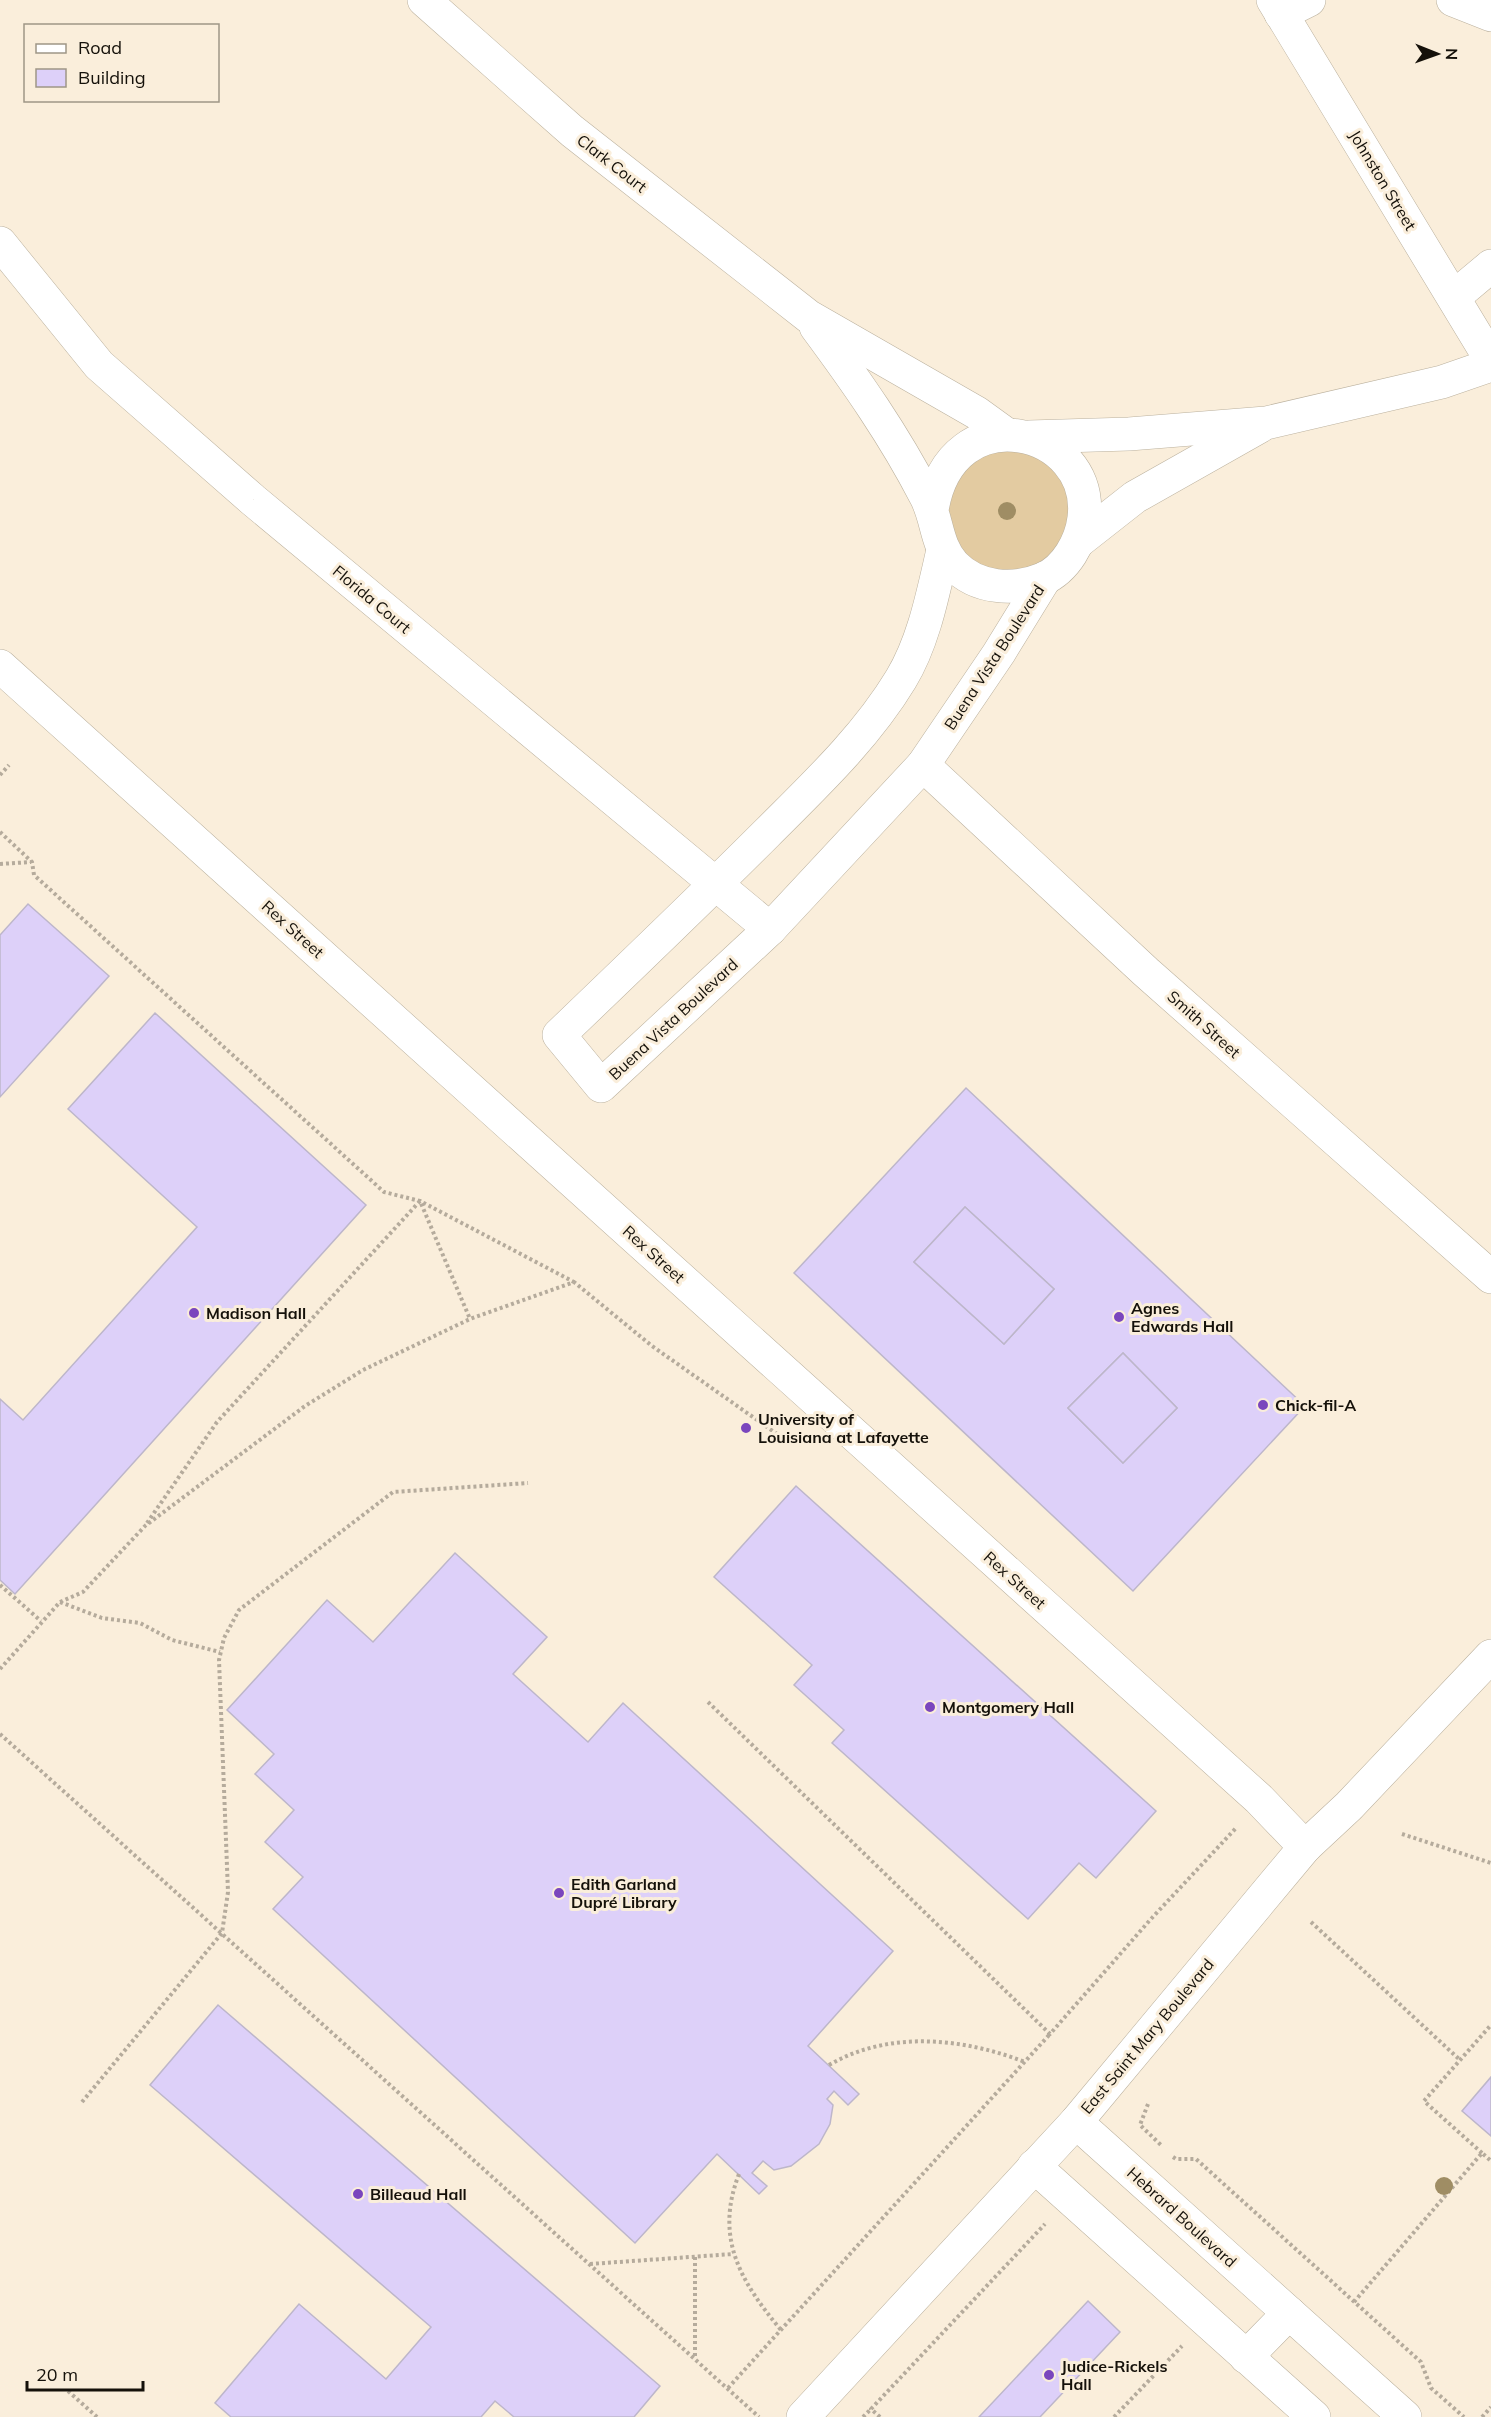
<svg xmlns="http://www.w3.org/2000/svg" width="1491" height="2417" font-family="Mulish,sans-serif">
<rect width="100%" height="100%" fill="#faeedb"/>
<circle fill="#e3cba1" cx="1009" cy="511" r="61"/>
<g fill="#ddd0f9" stroke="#bdb6ca" stroke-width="1.5" fill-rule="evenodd">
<path d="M28 904 109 976 0 1097V935Z"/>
<path d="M155 1013 366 1205 15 1594 0 1580V1399L23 1420 197 1227 68 1109Z"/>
<path d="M966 1088 1305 1406 1133 1591 794 1273ZM965 1207 1054 1289 1004 1344 914 1262ZM1123 1353 1177 1408 1123 1463 1068 1408Z"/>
<path d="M965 1207 1054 1289 1004 1344 914 1262Z"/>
<path d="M1123 1353 1177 1408 1123 1463 1068 1408Z"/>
<path d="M796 1486 1156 1811 1096 1878 1079 1863 1028 1919 832 1743 844 1730 794 1685 812 1665 714 1577Z"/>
<path d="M455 1553 547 1637 513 1674 588 1742 623 1703 893 1951 808 2046 859 2094 848 2105 834 2091 827 2099 833 2105 830 2124 819 2144 791 2166 774 2170 763 2161 752 2173 767 2186 759 2194 717 2154 635 2243 273 1909 303 1877 265 1842 294 1810 255 1774 274 1754 227 1710 327 1600 373 1642Z"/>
<path d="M218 2005 660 2386 634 2417H514L495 2401 481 2417H231L215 2403 299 2304 386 2379 431 2327 150 2085Z"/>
<path d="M1491 2077V2136L1462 2111Z"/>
<path d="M1088 2301 1120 2332 1040 2417H979Z"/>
</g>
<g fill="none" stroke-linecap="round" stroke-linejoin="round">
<g stroke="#bbb19e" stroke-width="34">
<g id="minor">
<path d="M424 0 572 131 808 316 977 413 1006 434"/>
<path d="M1453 0 1491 15"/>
<path d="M1281 14 1309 0"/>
<path d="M0 243 99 365 253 500 770 929"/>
<path d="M1454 297 1491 266"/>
<path d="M816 327C856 381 894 435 925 495 938 518 935 544 954 565 977 589 1014 591 1043 579 1066 569 1081 542 1084 518 1095 428 951 392 932 510"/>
<path d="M1029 437 1129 434 1266 423 1442 382 1491 365"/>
<path d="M1079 541 1135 497 1259 427"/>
<path d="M943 550C933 593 924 641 901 679 866 737 815 785 767 833 699 901 629 968 559 1035L601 1086 770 929 923 765 999 653 1045 578"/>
<path d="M0 666 1259 1799 1305 1847"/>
<path d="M923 765 1146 972 1491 1277"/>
<path d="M1076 2122 1405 2417"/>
<path d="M1034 2166 1314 2417"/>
<path d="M1246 2357 1289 2313"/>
<path d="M803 2417 1076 2122 1305 1847 1349 1806 1491 1656"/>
</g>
</g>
<g stroke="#bbb19e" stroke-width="34">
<path id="major" d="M1273 0 1491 360"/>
</g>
<g stroke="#b5ab9c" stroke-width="4" stroke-dasharray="3 3" stroke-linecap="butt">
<path d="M0 775 9 765"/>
<path d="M0 832 32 862 34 875 384 1192 420 1201 574 1282"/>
<path d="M0 864 31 862"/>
<path d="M147 1523 217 1422 420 1201 470 1319"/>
<path d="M0 1585 41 1621"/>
<path d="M60 1602 83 1592 145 1526 305 1406 363 1370 470 1319 574 1282 652 1346 777 1434 806 1443"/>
<path d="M0 1669 60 1602 102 1618 140 1623 172 1640 220 1652"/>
<path d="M708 1702 1050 2034 1150 1920 1236 1828"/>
<path d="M0 1734 759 2417"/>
<path d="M1402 1834 1491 1863"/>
<path d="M1311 1922 1460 2060"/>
<path d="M829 2065C889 2030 963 2038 1025 2062"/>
<path d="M82 2102 222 1933 228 1892 219 1660 224 1638 239 1610 393 1492 528 1483"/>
<path d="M1148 2104 1140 2125 1162 2146"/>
<path d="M1482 2153 1424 2101 1491 2025"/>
<path d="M1173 2157 1176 2159H1196L1421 2362 1431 2388 1464 2417"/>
<path d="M739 2174C714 2238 741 2282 781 2330"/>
<path d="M695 2257V2359"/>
<path d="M590 2264 733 2254"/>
<path d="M1354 2302 1482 2153 1491 2161"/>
<path d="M728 2388 1050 2034"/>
<path d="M68 2391 97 2417"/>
<path d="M863 2417 871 2409"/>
<path d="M880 2417 871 2409 1045 2224"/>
<path d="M1114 2417 1182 2346"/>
<path d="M1482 2417 1491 2407"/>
</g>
<use href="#minor" stroke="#fff" stroke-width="33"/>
<use href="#major" stroke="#fff" stroke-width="33"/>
</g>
<g fill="#9f8d64">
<circle cx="1007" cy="511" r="9"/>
<circle cx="1444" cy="2186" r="9"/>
</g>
<g fill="#7a46bd" stroke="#faeedb" stroke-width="2">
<circle cx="194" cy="1313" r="6"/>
<circle cx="1119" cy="1317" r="6"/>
<circle cx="1263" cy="1405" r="6"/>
<circle cx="746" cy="1428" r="6"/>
<circle cx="930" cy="1707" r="6"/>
<circle cx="559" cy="1893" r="6"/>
<circle cx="358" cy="2194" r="6"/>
<circle cx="1049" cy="2375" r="6"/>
</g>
<g text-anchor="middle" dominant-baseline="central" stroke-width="6" stroke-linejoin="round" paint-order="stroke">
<g font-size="16" fill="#15110a" stroke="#faeedb">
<text transform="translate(612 163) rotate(38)">Clark Court</text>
<text transform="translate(1383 180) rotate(59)">Johnston Street</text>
<text transform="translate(372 599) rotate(40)">Florida Court</text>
<text transform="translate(994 657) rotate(-57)">Buena Vista Boulevard</text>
<text transform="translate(293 929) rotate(42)">Rex Street</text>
<text transform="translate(673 1019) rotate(-43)">Buena Vista Boulevard</text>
<text transform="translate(1204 1024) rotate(42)">Smith Street</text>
<text transform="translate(654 1254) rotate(42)">Rex Street</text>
<text transform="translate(1015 1580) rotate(42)">Rex Street</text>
<text transform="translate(1147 2036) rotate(-50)">East Saint Mary Boulevard</text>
<text transform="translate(1182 2217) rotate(42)">Hebrard Boulevard</text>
</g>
<g font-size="16" font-weight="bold" fill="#15110a" stroke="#faeedb" text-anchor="start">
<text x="1131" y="1308">Agnes<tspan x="1131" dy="18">Edwards Hall</tspan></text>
<text x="206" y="1313">Madison Hall</text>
<text x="1275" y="1405">Chick-fil-A</text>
<text x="758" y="1419">University of<tspan x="758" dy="18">Louisiana at Lafayette</tspan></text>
<text x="942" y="1707">Montgomery Hall</text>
<text x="571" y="1884">Edith Garland<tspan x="571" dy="18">Dupré Library</tspan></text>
<text x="370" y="2194">Billeaud Hall</text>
<text x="1061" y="2366">Judice-Rickels<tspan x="1061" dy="18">Hall</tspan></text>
</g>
</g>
<rect x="24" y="24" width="195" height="78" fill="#faeedb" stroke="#9e9687" stroke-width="1.5"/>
<rect x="36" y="44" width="30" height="9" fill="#ffffff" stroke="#9e9687" stroke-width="1.5"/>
<text x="78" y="54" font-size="18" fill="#15110a">Road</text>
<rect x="36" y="69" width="30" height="18" fill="#ddd0f9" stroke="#9e9687" stroke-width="1.5"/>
<text x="78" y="84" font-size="18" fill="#15110a">Building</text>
<g transform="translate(1437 54) rotate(91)" stroke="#faeedb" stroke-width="4.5" paint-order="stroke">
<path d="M0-4.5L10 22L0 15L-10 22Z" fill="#15110a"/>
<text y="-9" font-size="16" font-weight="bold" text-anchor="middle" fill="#15110a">N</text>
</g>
<path d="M27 2381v9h116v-9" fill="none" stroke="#15110a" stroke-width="3"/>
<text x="36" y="2381" font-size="18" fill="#15110a" stroke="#faeedb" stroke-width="4.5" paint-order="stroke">20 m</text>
</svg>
